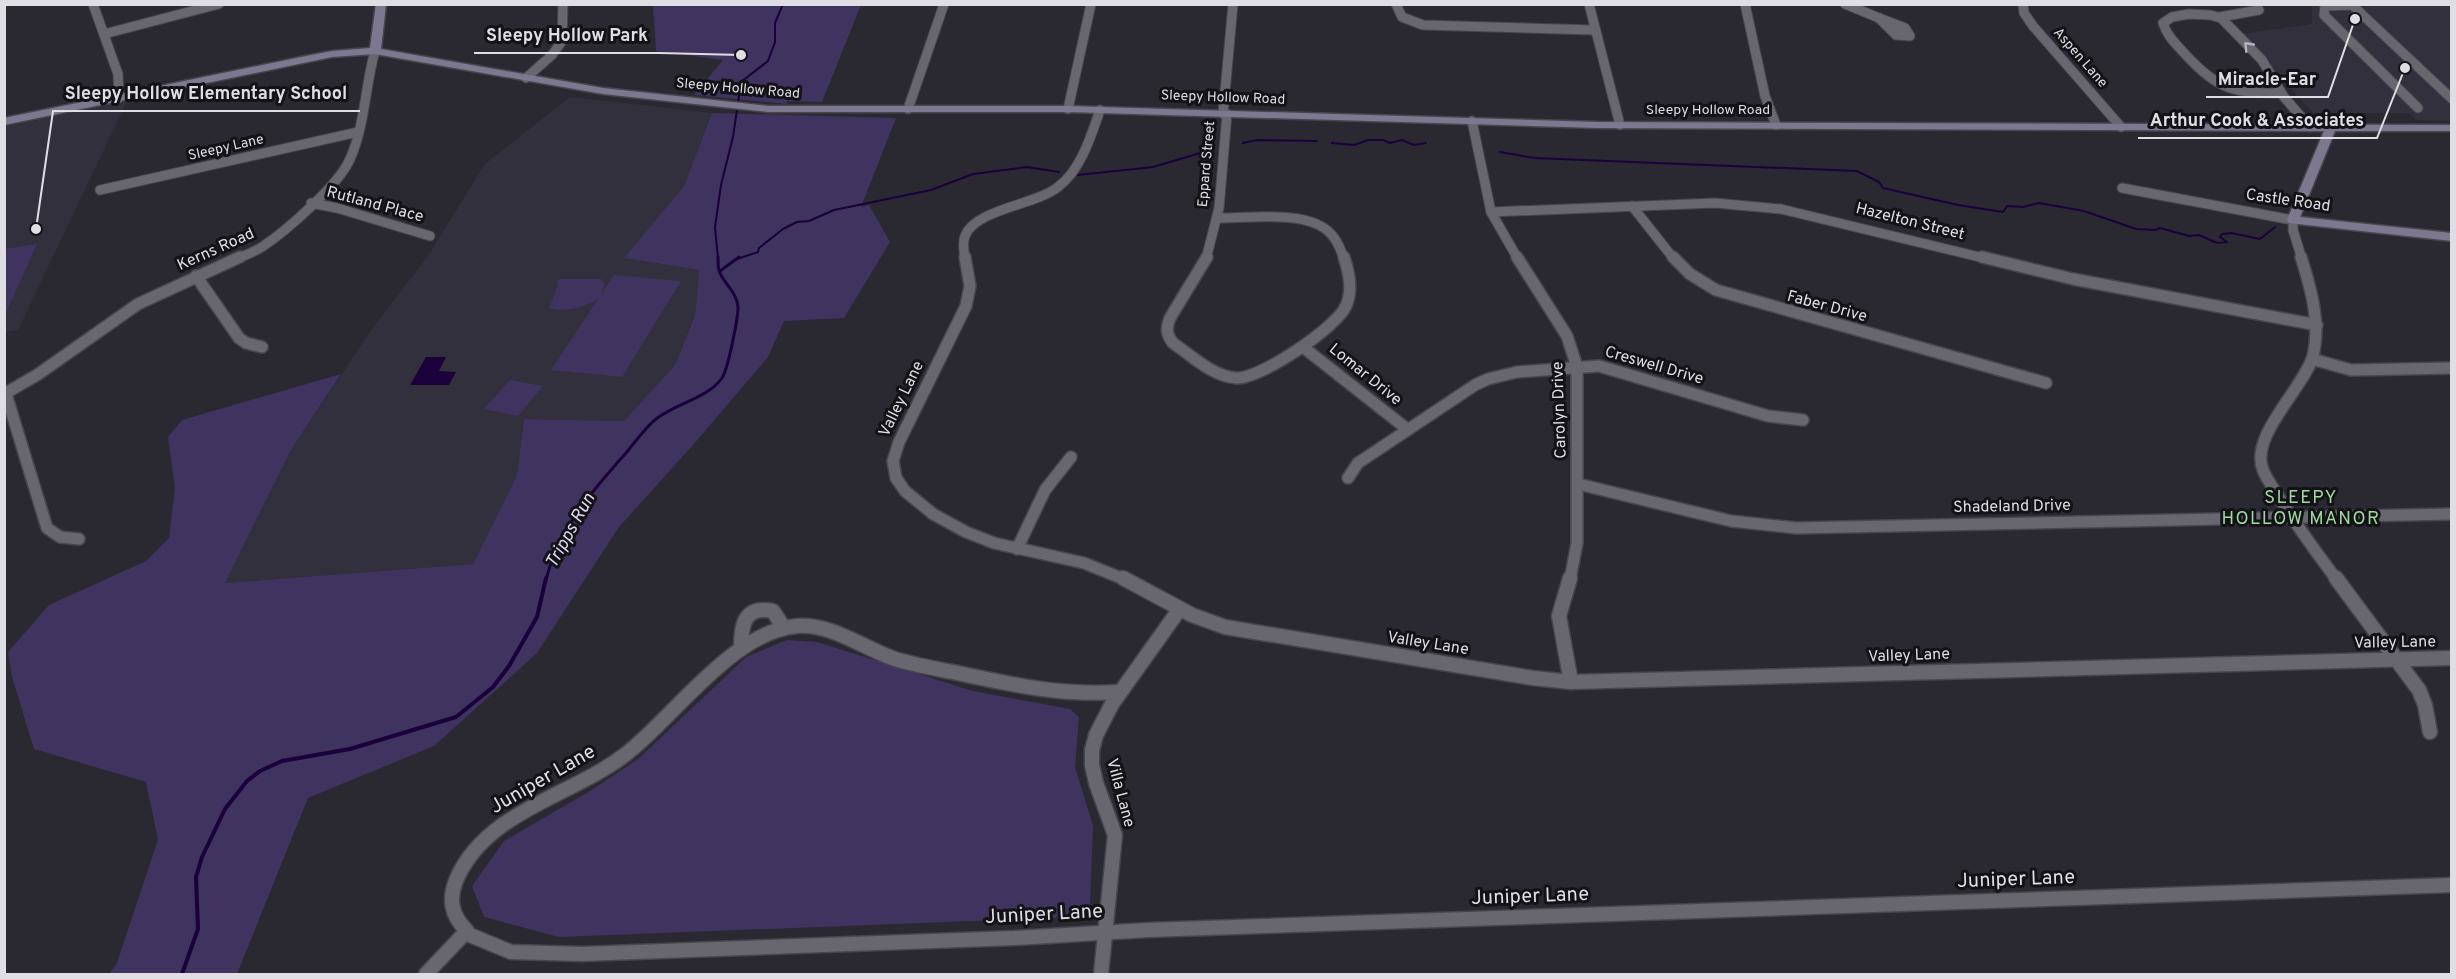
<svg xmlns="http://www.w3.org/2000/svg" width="2456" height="979" font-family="Overpass,sans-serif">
<rect width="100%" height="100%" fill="#2a2931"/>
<g fill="#33303e">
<path d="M2312 5H2451V121L2416 120 2409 113H2313L2241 34 2312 24Z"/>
<path d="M570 97 712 113 684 186 625 258 699 270 695 315 675 365 624 421 524 419 517 475 473 564 225 583 291 450 372 329 428 256 485 164Z"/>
<path d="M127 101 18 330 5 332V127Z"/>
</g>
<g fill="#3f335f">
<path d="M653 5V4L861 5 822 102 787 101V104L694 95 723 60 656 51Z"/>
<path d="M712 113 896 118 861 207 869 205 890 242 844 318 784 321 768 357 693 445 619 527 537 653 434 746 308 798 237 974H109L117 963 158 840 146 782 34 749 12 677 8 652 49 605 146 561 169 538 175 488 168 437 182 420 341 374 291 450 225 583 473 564 517 475 524 419 624 421 675 365 695 315 699 270 624 258 684 186Z"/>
<path d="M37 244 5 315V249Z"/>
<path d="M614 275 681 281 622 377 551 370 598 299C585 307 566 313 549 308L558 285 556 281 560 279H601L604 283 602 293Z"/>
<path d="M510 380 543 386 518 416 484 409Z"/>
<path d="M787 640 817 642 973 691 1070 709 1079 717 1075 767 1093 826 1090 905 1077 917 559 937 484 917 472 886 504 841 590 791 638 759 746 657Z"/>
</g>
<path fill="#1a013b" d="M426 357H446L439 371 456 372 449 385H410Z"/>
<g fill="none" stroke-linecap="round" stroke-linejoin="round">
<g stroke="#1a013b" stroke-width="2">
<path d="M1243 143 1257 140 1317 141"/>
<path d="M1332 143 1354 145 1368 140H1383L1390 143 1402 140 1414 145 1426 143"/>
<path d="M1500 152 1534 158 1857 171 1879 182 1883 188 1958 205 2003 212 2007 206 2023 207 2039 203 2084 211 2136 229 2155 230 2160 228 2189 236 2199 235 2217 243 2227 242 2220 237 2222 234 2231 233 2260 239 2275 227"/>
<path d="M1078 175 1153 167 1204 152"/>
<path d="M718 259 715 227 721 185 733 137 741 82 768 61 775 42V23L783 4"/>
<path d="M737 259 758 252 759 248 783 229 797 222 809 221 834 210 931 190 973 174 1027 167 1059 172"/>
</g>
<g stroke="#1a013b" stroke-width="3">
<path d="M720 271 739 257"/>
<path d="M546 580C558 530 592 491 626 453 635 442 645 428 656 419 677 403 708 398 722 378 728 369 738 319 738 307 737 292 724 284 719 271 718 267 718 261 718 257"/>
</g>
<path stroke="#1a013b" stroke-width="4" d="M182 974 198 929 196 877 202 857 225 809 247 781 260 771 282 761 350 749 456 717 493 687 509 666 537 617 546 578"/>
<g stroke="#48464d" stroke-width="11">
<g id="street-far2">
<path d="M93 4 118 74 119 98"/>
<path d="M1396 4 1402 17 1423 25 1594 30"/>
<path d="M1589 4 1620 125"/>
<path d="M1745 4 1765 96 1776 125"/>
<path d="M1845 4 1879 18"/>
<path d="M2023 4 2024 13 2033 26 2121 127"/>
<path d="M2220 17 2259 10"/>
<path d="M1879 18 1905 28 1910 36 1896 35Z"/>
<path d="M104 34 219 4"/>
<path d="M526 78 552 55 562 41 563 4"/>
<path d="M2281 93C2233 93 2218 90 2185 54 2176 44 2167 36 2163 23L2172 17 2189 14 2210 15 2221 18 2262 60 2284 97 2310 127"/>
<path d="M2418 108 2324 15 2325 6 2352 5 2452 99"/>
<path d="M908 109 944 4"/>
<path d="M1068 109 1091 4"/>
<path d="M1223 114 1233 4"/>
<path d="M1472 121 1491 212 1518 259"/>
<path d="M2122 188 2293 220V230L2302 259"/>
<path d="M100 190 358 132"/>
<path d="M311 203 337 208 430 236"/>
<path d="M1632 206 1674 259"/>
<path d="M1491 212 1715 203 1781 209 1988 259"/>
<path d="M1218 218C1246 218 1300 211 1324 228 1335 235 1340 247 1344 259"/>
<path d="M237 259C245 255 254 252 262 247 286 231 339 185 350 159 365 126 365 86 375 51"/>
<path d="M965 259C964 251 962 243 965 236 975 209 1036 205 1058 187 1081 170 1091 136 1100 110"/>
<path d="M1206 259 1219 208 1227 114"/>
</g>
</g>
<g stroke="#48464d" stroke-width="14">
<g id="street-far1">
<path d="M965 257 970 286 966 306 899 442 893 461 896 478 905 491 933 514 966 532 994 543 1084 563 1126 580"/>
<path d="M1207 257 1170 318C1166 328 1166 334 1173 343 1192 356 1213 377 1237 378 1260 379 1336 328 1346 306 1353 290 1349 273 1344 257"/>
<path d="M1517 257 1567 336 1577 367V543L1570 580"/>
<path d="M1673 257 1690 274 1716 290 2046 383"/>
<path d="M1982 257 2073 279 2317 325"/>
<path d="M2301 257C2311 289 2321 323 2313 356 2304 388 2249 436 2263 470 2266 478 2272 486 2277 494 2295 524 2316 552 2337 580"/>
<path d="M196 276 239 338 246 343 262 347"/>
<path d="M1303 347 1407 429"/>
<path d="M2312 359 2351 370 2452 368"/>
<path d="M4 394 37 375 138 304 240 257"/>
<path d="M6 394 47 528 60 537 79 539"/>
<path d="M1348 478 1358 463 1475 385 1488 379 1517 372 1599 366 1768 416 1803 420"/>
<path d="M1578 484 1731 521 1796 528 2452 514"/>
<path d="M1017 549 1045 490 1071 457"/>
</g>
</g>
<g stroke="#48464d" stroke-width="17">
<g id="street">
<path d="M1123 578 1192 615 1225 627 1533 678 1571 682 2452 658"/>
<path d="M1570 578 1559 616 1571 682"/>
<path d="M2336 578 2419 690 2425 705 2430 732"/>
<path d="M741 649C741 625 744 605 773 611L784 628"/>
<path d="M1118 692C1061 696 1008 684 953 672 933 668 914 665 895 659 865 649 831 623 797 626 733 631 674 717 626 754 572 796 488 810 457 878 448 899 451 915 467 931L465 933 511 952 582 954 1015 938 1148 930 2452 885"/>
<path d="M426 974 465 933"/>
<path d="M1101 974 1115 835 1096 783 1092 765V750L1096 735 1112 704 1179 610"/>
</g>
</g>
<g stroke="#48464d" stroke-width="3">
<path id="secondary" d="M376 4H386L381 49 603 88 768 106H1068L1598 122 2452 125V131H2335L2300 217 2452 233V241L2289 223 2287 220 2324 131 1598 128 1068 112H768L603 94 375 54 332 57 4 125V118L306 56 332 51 370 48Z"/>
</g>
<use href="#street-far2" stroke="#68666f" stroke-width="9"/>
<use href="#street-far1" stroke="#68666f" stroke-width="11"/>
<use href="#street" stroke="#68666f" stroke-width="14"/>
<use href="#secondary" fill="#7d7790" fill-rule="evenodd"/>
</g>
<defs><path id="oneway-chevron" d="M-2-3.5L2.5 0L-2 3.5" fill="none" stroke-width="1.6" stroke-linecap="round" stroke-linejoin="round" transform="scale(1.5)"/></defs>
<use stroke="#b5b4bb" href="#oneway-chevron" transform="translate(2248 46) rotate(-134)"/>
<g text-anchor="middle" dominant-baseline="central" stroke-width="6" stroke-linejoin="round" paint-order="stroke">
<g font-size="14" fill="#dfdee4" stroke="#131216">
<text transform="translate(2080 58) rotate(49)">Aspen Lane</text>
<text transform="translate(738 89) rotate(5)">Sleepy Hollow Road</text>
<text transform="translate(1223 98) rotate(2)">Sleepy Hollow Road</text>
<text x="1708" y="110">Sleepy Hollow Road</text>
<text transform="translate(226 148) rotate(-13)">Sleepy Lane</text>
<text transform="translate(1207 164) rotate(-85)">Eppard Street</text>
</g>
<g font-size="16" fill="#dfdee4" stroke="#131216">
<text transform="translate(2288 201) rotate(8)">Castle Road</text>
<text transform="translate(375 205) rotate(15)">Rutland Place</text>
<text transform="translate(1910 222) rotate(14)">Hazelton Street</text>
<text transform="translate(216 250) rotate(-24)">Kerns Road</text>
<text transform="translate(1827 307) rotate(15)">Faber Drive</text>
<text transform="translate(1654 366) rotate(16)">Creswell Drive</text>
<text transform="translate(1365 375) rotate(39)">Lomar Drive</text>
<text transform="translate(902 399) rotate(-64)">Valley Lane</text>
<text transform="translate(1560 410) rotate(-92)">Carolyn Drive</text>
<text transform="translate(2012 507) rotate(-1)">Shadeland Drive</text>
<text transform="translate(2395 643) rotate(-1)">Valley Lane</text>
<text transform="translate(1428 644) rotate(9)">Valley Lane</text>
<text transform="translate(1909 656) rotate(-2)">Valley Lane</text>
<text transform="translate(1120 793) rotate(75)">Villa Lane</text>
</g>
<g font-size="18" letter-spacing="1.5" fill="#9fdaa0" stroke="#131216">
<text x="2301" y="498">SLEEPY<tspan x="2301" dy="21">HOLLOW MANOR</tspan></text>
</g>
<g font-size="18" font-style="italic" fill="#ded9f0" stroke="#131216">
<text transform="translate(571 531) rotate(-61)">Tripps Run</text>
</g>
<g font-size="20" fill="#dfdee4" stroke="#131216">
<text transform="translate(543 780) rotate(-30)">Juniper Lane</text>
<text transform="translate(2016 880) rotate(-2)">Juniper Lane</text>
<text transform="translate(1530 897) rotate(-2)">Juniper Lane</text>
<text transform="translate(1044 915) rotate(-3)">Juniper Lane</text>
</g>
</g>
<path fill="none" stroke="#dfdee4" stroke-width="2" d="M741 55L660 53H474M2355 19L2328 97H2206M36 229L53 111H360M2405 68L2377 138H2138"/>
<g fill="#dfdee4" stroke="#131216" stroke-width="2">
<circle cx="741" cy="55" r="6"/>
<circle cx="2355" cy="19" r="6"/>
<circle cx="36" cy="229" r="6"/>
<circle cx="2405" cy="68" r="6"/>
</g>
<g font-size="18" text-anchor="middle" font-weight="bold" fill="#dfdee4" stroke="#131216" stroke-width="6" stroke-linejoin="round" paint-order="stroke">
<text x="567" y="41">Sleepy Hollow Park</text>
<text x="2267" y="85">Miracle-Ear</text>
<text x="206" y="99">Sleepy Hollow Elementary School</text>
<text x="2257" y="126">Arthur Cook &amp; Associates</text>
</g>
<rect width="2456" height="979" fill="none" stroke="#dfdee4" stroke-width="12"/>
</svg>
